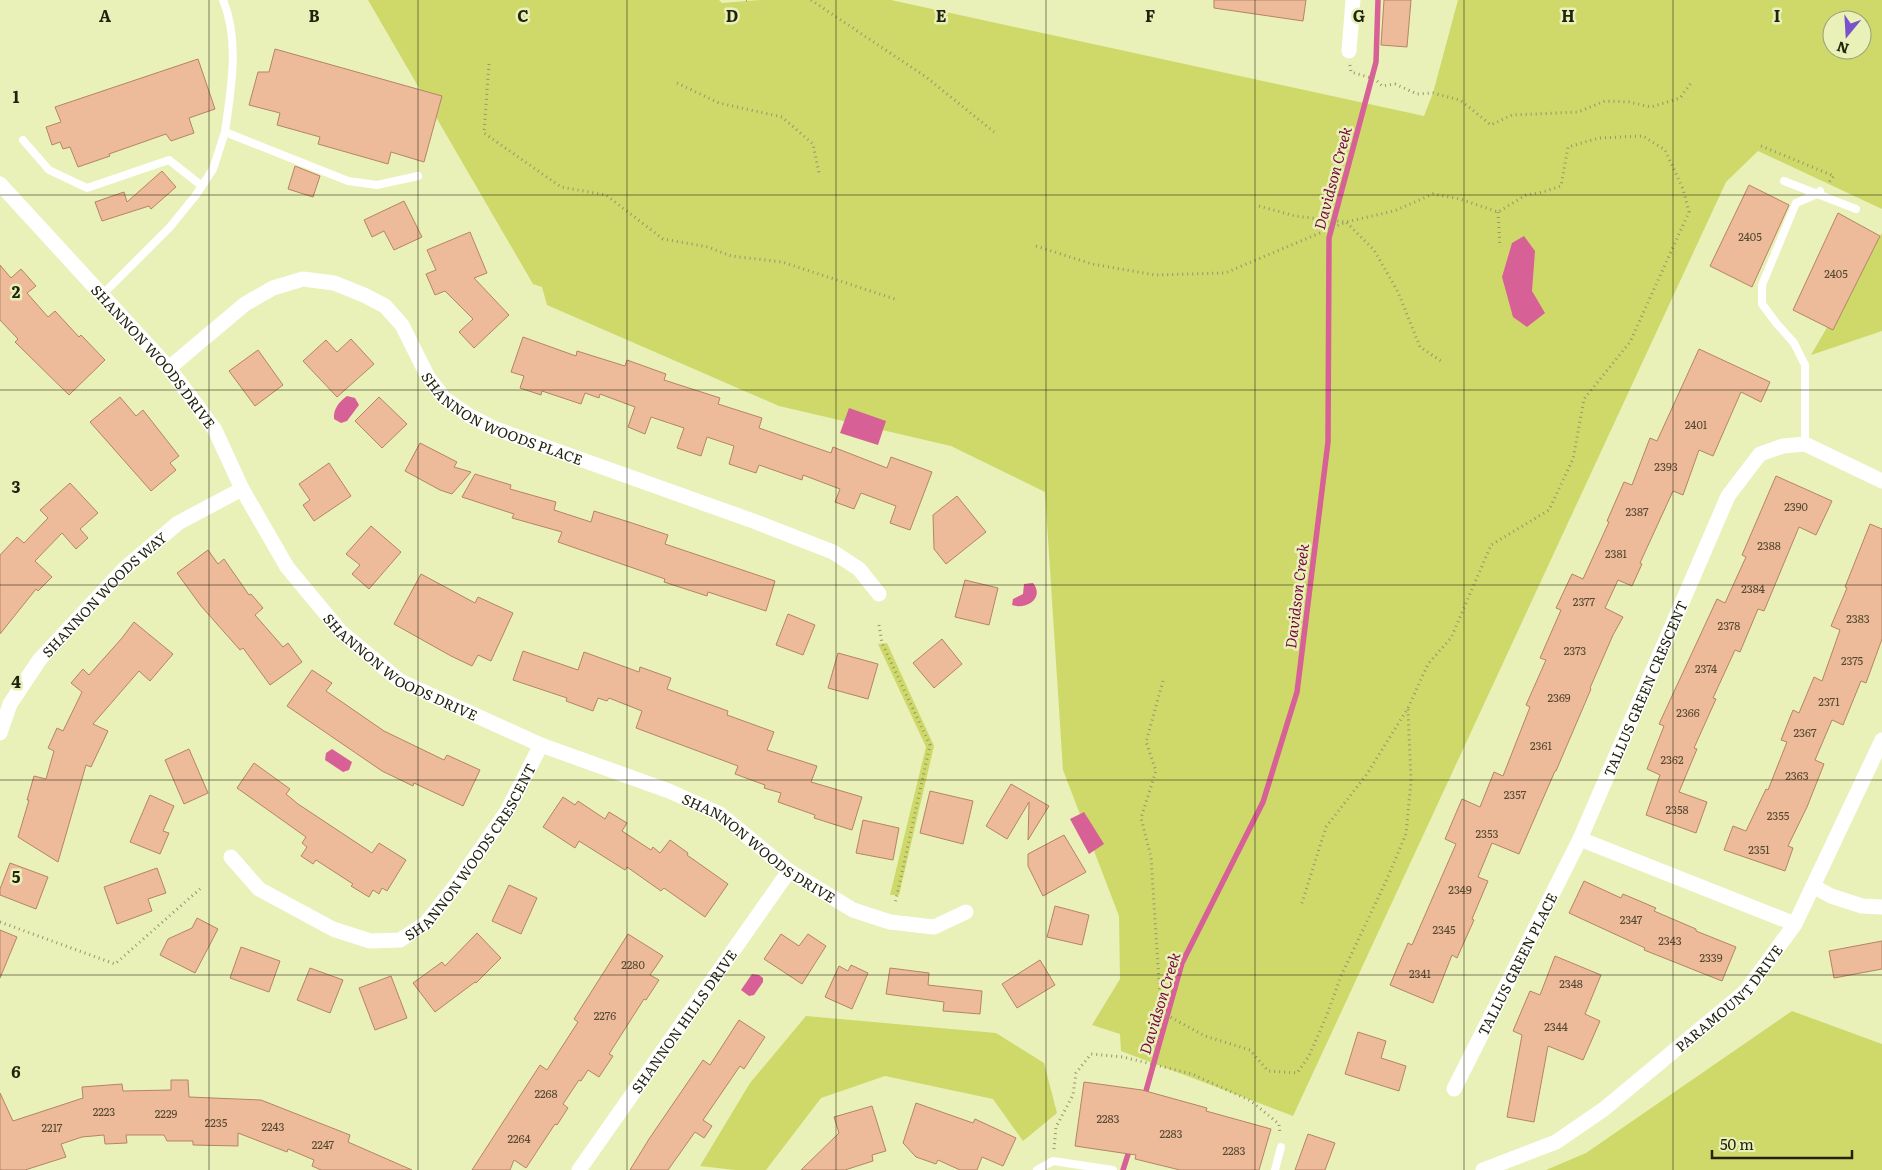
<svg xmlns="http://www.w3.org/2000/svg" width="1882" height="1170" font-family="Literata,serif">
<rect width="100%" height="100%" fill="#e9f0b8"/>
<g fill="#ced96a" fill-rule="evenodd">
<path d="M368 0H719L722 3 760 0H891L1424 116 1433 93 1458 0H1882V209L1758 151 1726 182 1293 1116 1121 1051 1120 1034 1092 1025 1120 979 1119 916 1063 770 1045 492 951 446 779 406 547 305 542 287 533 284ZM1832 20H1862V50H1832Z"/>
<path d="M1882 233V331L1811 355 1880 236Z"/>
<path d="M887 643 934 746 899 895H890L926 747 878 644Z"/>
<path d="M1792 1011 1882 1044V1170H1546L1586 1153Z"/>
<path d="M806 1016 996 1033 1044 1063 1057 1113 1023 1141 993 1099 885 1076 821 1098 766 1170H735L700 1166 750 1083Z"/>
</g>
<g fill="#d76096">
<path d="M1524 236 1535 251 1532 291 1545 313 1527 327 1513 317 1502 277 1512 243Z"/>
<path d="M347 396 355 398 359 405 347 421 341 423 334 419C333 409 339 402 347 396Z"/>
<path d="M849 408 886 421 878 445 840 433Z"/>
<path d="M1033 583C1045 598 1026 610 1012 605L1013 599 1023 594 1024 584Z"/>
<path d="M332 749 352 762 349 770 343 772 325 760 326 753Z"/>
<path d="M1084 812 1104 844 1089 854 1070 819Z"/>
<path d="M752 974 759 975 763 978V982L754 995 749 996 741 990Z"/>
</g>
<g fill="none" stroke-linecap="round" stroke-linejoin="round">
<g stroke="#d76096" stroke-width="5.5">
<path d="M1144 1098 1182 963 1263 802 1297 692 1328 442 1329 238 1376 62 1378 0"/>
<path d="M1123 1170 1130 1148"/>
</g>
</g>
<g fill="#edba9a" stroke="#b48565">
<path d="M1214 0H1306L1303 21 1214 8Z"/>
<path d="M1384 0H1411L1407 47 1381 45Z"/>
<path d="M275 49 442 96 424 162 391 152 388 164 318 144 320 137 277 125 280 113 249 105 258 72H269Z"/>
<path d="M198 59 215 109 189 118 194 133 171 141 166 134 109 154 110 156 78 167 70 147 63 149 60 142 52 145 46 127 61 122 55 107Z"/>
<path d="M295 166 320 176 313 197 288 189Z"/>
<path d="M162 171 176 187 151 209 149 206 102 221 95 202 124 192 127 202Z"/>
<path d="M1749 185 1789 205 1752 287 1710 266Z"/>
<path d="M404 201 422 237 394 250 384 231 372 237 364 220Z"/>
<path d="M1838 213 1880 236 1833 330 1793 310Z"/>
<path d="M470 232 487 273 474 278 509 315 474 348 459 332 473 319 445 291 435 295 426 274 436 270 427 250Z"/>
<path d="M0 265 11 278 21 269 36 286 27 293 48 317 55 311 79 337 81 335 105 360 69 395 15 342 18 339 0 320Z"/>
<path d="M523 337 576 356 577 351 625 366 627 360 666 374 664 380 720 398 718 404 762 418 759 428 831 453 833 447 887 468 891 457 932 472 910 530 890 523 896 506 861 493 854 509 835 502 840 489 803 475 802 480 759 465 756 473 729 464 734 446 707 437 701 456 677 448 684 428 651 417 645 434 628 427 635 407 600 394 599 398 585 393 581 404 542 391 541 395 520 388 524 376 511 372Z"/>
<path d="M351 339 374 364 337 397 303 361 326 340 337 352Z"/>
<path d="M1699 349 1770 382 1761 402 1741 392 1713 456 1699 450 1683 495 1673 491 1640 563 1642 564 1632 586 1618 580 1605 608 1623 617 1613 635 1590 688 1591 689 1556 771H1555L1519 854 1492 843 1478 877 1488 881 1472 919 1474 920 1457 958 1452 955 1433 1003 1390 985 1408 943 1412 945 1456 844 1445 839 1462 799 1480 807 1494 772 1503 776 1530 707 1526 705 1546 660 1540 658 1561 610 1556 608 1572 574 1583 579 1609 522 1607 521 1624 482 1632 485 1650 438 1657 441Z"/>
<path d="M258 350 283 385 255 406 229 371Z"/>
<path d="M120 397 136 416 143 410 179 456 170 463 176 470 151 491 90 422Z"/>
<path d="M379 397 407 424 382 448 355 421Z"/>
<path d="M420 443 457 462 454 467 471 472 452 494 440 490 405 471Z"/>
<path d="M329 463 351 496 314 521 303 505 310 500 299 484Z"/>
<path d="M475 474 511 485 510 489 556 502 554 510 591 522 594 511 632 523 668 535 665 544 775 581 766 611 708 592 707 596 664 582 665 579 558 542 562 532 512 518 514 514 462 497Z"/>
<path d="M1776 476 1832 501 1816 535 1799 527 1764 611 1758 609 1740 652 1735 650 1713 698 1716 699 1694 748 1697 749 1679 792 1707 802 1696 833 1646 815 1660 775 1647 769 1664 726 1659 724 1717 599 1725 603 1746 557 1742 555Z"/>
<path d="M70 483 98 513 80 529 88 538 76 549 62 533 35 561 52 577 38 591 36 589 0 634V555L17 537 24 543 48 518 40 510Z"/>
<path d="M957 496 986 532 946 564 934 549 933 515Z"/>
<path d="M1870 524 1882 529V639L1866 683 1861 681 1843 725 1832 720 1815 760 1824 764 1807 807 1788 846 1793 848 1785 871 1724 850 1733 826 1746 831 1766 789 1768 790 1787 742 1781 740 1793 710 1799 713 1814 677 1822 681 1840 630 1831 626 1847 588 1845 587Z"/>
<path d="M371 526 401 552 369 589 352 574 360 565 346 554Z"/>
<path d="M208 550 218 564 224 559 249 595 251 594 263 608 255 615 283 647 288 643 302 662 270 685 243 648 240 650 201 606 177 573Z"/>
<path d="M421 574 475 603 478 597 513 613 491 661 478 655 472 666 451 656 394 624Z"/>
<path d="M965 580 998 588 989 625 955 617Z"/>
<path d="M788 614 815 625 803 655 776 645Z"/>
<path d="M134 622 173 654 150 681 139 671 93 724 108 731 91 767 86 765 58 862 18 837 29 800H27L34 776 46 779 54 751 48 748 57 728 63 731 82 692 71 683 83 669 89 675 122 638Z"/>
<path d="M942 639 962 664 934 688 913 663Z"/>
<path d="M523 651 578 670 584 652 639 672 640 667 671 678 667 689 728 711 727 715 774 732 767 750 817 766 811 782 862 797 852 830 814 818 815 815 778 802 781 793 764 788 765 785 735 774 738 766 636 728 642 711 609 698 607 701 598 698 593 711 566 701 567 698 513 680Z"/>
<path d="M838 653 878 664 868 699 828 688Z"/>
<path d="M312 670 332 683 326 691 384 731 444 760 447 755 480 770 463 806 414 783 413 786 382 771 287 706Z"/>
<path d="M189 749 208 793 184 804 165 760Z"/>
<path d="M254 763 290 789 286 794 298 804 372 853 379 843 406 860 387 891 382 888 379 894 373 890 369 897 351 886 353 884 316 860 313 864 301 856 307 847 302 843 306 837 237 788Z"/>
<path d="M1011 784 1049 806 1028 840 1029 802 1007 839 986 826Z"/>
<path d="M930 791 973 801 963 844 920 833Z"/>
<path d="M150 795 174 806 163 831 169 833 160 854 130 842Z"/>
<path d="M563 797 575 805 578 801 605 819 609 812 627 823 622 831 651 850 653 847 660 853 670 840 688 853 687 855 728 884 705 917 664 888 661 891 627 867 625 870 579 841 575 848 543 827Z"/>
<path d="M863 820 899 828 893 860 856 853Z"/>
<path d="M1064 835 1086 872 1043 896 1028 866V854Z"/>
<path d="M10 863 48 877 36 909 0 895V889Z"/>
<path d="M157 868 166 893 148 899 152 911 117 924 104 887Z"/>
<path d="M1584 881 1621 898 1623 894 1656 908 1654 911 1696 929V931L1736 947 1722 981 1644 950 1645 948 1569 913Z"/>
<path d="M509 885 537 898 521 934 492 921Z"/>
<path d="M1055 906 1089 915 1082 945 1047 937Z"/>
<path d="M197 918 218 929 195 973 160 955 168 939 192 928Z"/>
<path d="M0 930 17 937 0 978Z"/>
<path d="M477 933 501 958 476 983 475 982 435 1012 413 983 442 962 445 966Z"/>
<path d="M628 934 663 956 650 975 659 980 646 1000 644 999 609 1054 613 1056 599 1077 588 1070 581 1081 579 1080 563 1104 568 1108 557 1125 555 1124 526 1168 514 1160 510 1170H472L540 1065 547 1070 578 1022 574 1019Z"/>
<path d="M781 934 799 946 808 934 826 946 802 984 764 959Z"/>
<path d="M1882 941V969L1834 978 1829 951Z"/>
<path d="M241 947 280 961 269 992 230 978Z"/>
<path d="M1555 956 1601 975 1585 1014 1600 1021 1583 1060 1548 1046 1534 1122 1507 1117 1522 1035 1513 1031 1530 991 1540 995Z"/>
<path d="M1040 960 1055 985 1017 1008 1002 984Z"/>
<path d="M851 965 868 973 852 1009 825 997 839 966 848 971Z"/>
<path d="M310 968 343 980 330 1013 297 1000Z"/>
<path d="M890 968 929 973 928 985 982 991 980 1014 943 1011 944 1002 886 994Z"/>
<path d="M391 976 407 1018 375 1030 359 988Z"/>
<path d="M739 1020 765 1037 744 1069 740 1066 703 1120 712 1126 704 1138 695 1132 668 1170H630L649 1139 703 1060 710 1065Z"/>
<path d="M1358 1032 1386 1041 1381 1058 1406 1066 1399 1091 1345 1074Z"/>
<path d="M171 1080H188L189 1097 261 1100 350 1135 348 1142 412 1170H321L312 1166 314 1160 288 1149 287 1152 238 1133V1146L193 1145V1141H167L164 1135H126L127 1143 105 1144 104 1135 82 1137 61 1144 66 1157 25 1170H0V1093L13 1121 83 1098 82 1087 122 1084 123 1091 171 1090Z"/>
<path d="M1084 1082 1142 1090 1207 1108 1206 1111 1271 1129 1259 1170H1180L1135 1159 1136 1155 1075 1146Z"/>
<path d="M916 1103 973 1123 975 1119 1016 1138 1003 1166 982 1157 977 1170H960L938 1160 936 1164 916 1157 903 1143Z"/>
<path d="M872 1106 886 1151 872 1155 873 1161 845 1170H801L839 1133 834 1117Z"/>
<path d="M1308 1134 1335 1143 1325 1170H1295Z"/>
</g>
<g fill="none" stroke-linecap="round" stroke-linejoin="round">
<g stroke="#93976e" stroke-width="3" stroke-dasharray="1 4" stroke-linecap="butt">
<path d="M746 0H750"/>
<path d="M811 0 926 77 994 132"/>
<path d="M489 64 484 133 561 187 606 195 663 239 708 247 731 256 782 262 895 299"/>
<path d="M1350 65 1351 72 1375 79 1382 86 1395 84 1417 94 1433 93 1460 100 1491 125 1512 115 1578 112 1605 101 1629 102 1651 107 1680 98 1691 83"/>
<path d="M677 83 719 103 782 117 813 144 819 173"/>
<path d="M1761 146 1834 176 1829 182"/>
<path d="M1259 206 1295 216 1346 222 1394 211 1433 194 1460 199 1498 212 1526 195 1543 192 1561 186 1568 147 1599 138 1643 136 1665 150 1683 189 1689 212 1630 342 1584 399 1573 459 1549 510 1491 545 1451 638 1428 664 1408 708 1367 774 1326 827 1301 906"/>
<path d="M1498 212 1500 247"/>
<path d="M1036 246 1092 264 1155 275 1225 273 1346 222 1374 250 1398 292 1420 347 1441 361"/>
<path d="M879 625 882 643 930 745 895 904"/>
<path d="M1163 681 1146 742 1156 771 1141 818 1151 857 1161 1012 1205 1036 1250 1050 1268 1071 1297 1073 1309 1056 1326 1017 1341 976 1387 879 1406 834 1411 781 1408 709"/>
<path d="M0 922 115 964 201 888"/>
<path d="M1054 1149 1056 1127 1073 1095 1076 1073 1091 1054 1123 1057 1192 1074 1251 1101 1279 1124 1280 1134"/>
</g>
<g stroke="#fff" stroke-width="8">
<path d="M223 0C240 41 231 89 225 132"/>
<path d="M23 140 49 170 87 188 169 160 202 186"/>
<path d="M1784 181 1856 209"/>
<path d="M102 295 170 227 196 195 213 169 225 132 348 181 377 185 418 176"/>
<path d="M1805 444V365L1794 343 1777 324 1762 304V285L1796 203 1817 194 1820 191"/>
<path d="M1037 1170 1053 1161 1113 1170"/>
<path d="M1275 1170 1281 1147"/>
</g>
<g stroke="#fff" stroke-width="15">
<path d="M1349 51 1353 0"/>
<path id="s1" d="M0 184 169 368 215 430 242 489 287 567 341 632 400 681 541 745 669 791 720 814 789 871 853 910 890 922 934 927 966 912"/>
<path id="s2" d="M169 368 245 304 273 288 303 279 334 283 364 295 385 306 402 325 428 377 444 398 468 415 493 428 756 522 833 552 859 569 879 594"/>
<path id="s3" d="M0 733 10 704 40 659 124 569 178 523 242 489"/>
<path d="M1580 839 1795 924"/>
<path id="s4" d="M231 857 259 889 333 929 370 941 400 940 426 923 453 889 507 811 541 745"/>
<path d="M1813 886 1831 896 1862 906 1882 907"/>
<path id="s5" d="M1454 1089 1580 839 1728 496 1760 454 1783 446 1805 444 1882 481"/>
<path id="s6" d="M579 1170 789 871"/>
<path id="s7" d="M1483 1170 1556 1142 1604 1109 1746 991 1795 924 1882 740"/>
</g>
</g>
<path fill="none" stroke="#21230d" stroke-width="1" stroke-opacity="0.55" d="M209 0V1170M418 0V1170M627 0V1170M836 0V1170M1046 0V1170M1255 0V1170M1464 0V1170M1673 0V1170M0 195H1882M0 390H1882M0 585H1882M0 780H1882M0 975H1882"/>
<g text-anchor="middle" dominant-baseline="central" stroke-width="5" stroke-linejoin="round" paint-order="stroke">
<g font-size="11" fill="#544930">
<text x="1750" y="236">2405</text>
<text x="1836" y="273">2405</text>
<text x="1696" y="424">2401</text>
<text x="1666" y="466">2393</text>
<text x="1796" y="506">2390</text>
<text x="1637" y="511">2387</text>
<text x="1769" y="545">2388</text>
<text x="1616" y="553">2381</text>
<text x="1753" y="588">2384</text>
<text x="1584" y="601">2377</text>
<text x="1858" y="618">2383</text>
<text x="1729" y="625">2378</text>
<text x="1575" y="650">2373</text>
<text x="1852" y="660">2375</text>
<text x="1706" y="668">2374</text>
<text x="1559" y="697">2369</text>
<text x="1829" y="701">2371</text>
<text x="1688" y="712">2366</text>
<text x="1805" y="732">2367</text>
<text x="1541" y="745">2361</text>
<text x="1672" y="759">2362</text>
<text x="1797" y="775">2363</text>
<text x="1515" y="794">2357</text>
<text x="1677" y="809">2358</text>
<text x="1778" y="815">2355</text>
<text x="1487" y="833">2353</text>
<text x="1759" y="849">2351</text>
<text x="1460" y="889">2349</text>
<text x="1631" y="919">2347</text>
<text x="1444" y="929">2345</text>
<text x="1670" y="940">2343</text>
<text x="1711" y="957">2339</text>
<text x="633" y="964">2280</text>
<text x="1420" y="973">2341</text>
<text x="1571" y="983">2348</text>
<text x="605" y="1015">2276</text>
<text x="1556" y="1026">2344</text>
<text x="546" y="1093">2268</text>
<text x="104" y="1111">2223</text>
<text x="166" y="1113">2229</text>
<text x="1108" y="1118">2283</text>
<text x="216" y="1122">2235</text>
<text x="273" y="1126">2243</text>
<text x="52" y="1127">2217</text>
<text x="1171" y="1133">2283</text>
<text x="519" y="1138">2264</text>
<text x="323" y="1144">2247</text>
<text x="1234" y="1150">2283</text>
</g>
<g font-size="14" fill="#21230d" stroke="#e9f0b8">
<text stroke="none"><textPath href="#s1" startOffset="231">SHANNON WOODS DRIVE</textPath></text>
<text stroke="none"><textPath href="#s2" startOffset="421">SHANNON WOODS PLACE</textPath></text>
<text stroke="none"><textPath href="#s3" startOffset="176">SHANNON WOODS WAY</textPath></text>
<text stroke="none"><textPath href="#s1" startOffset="636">SHANNON WOODS DRIVE</textPath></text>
<text stroke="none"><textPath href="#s5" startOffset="444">TALLUS GREEN CRESCENT</textPath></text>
<text stroke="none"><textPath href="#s1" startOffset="1041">SHANNON WOODS DRIVE</textPath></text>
<text stroke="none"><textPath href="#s4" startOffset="310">SHANNON WOODS CRESCENT</textPath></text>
<text stroke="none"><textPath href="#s5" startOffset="140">TALLUS GREEN PLACE</textPath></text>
<text stroke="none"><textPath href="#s7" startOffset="304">PARAMOUNT DRIVE</textPath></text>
<text stroke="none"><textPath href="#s6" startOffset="182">SHANNON HILLS DRIVE</textPath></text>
</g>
<g font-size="15" font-style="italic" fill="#770346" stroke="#e9f0b8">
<text transform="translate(1332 178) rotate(-75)">Davidson Creek</text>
<text transform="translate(1296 596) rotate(-83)">Davidson Creek</text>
<text transform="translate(1159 1003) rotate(-73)">Davidson Creek</text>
</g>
</g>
<g font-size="16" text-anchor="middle" font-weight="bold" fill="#21230d" stroke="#e9f0b8" stroke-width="5" stroke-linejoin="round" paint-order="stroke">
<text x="105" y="22">A</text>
<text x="314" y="22">B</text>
<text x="523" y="22">C</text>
<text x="732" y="22">D</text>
<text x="941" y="22">E</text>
<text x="1150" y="22">F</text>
<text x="1359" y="22">G</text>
<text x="1568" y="22">H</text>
<text x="1777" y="22">I</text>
<text x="16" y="103">1</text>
<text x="16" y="298">2</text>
<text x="16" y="493">3</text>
<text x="16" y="688">4</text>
<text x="16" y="883">5</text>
<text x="16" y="1078">6</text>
</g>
<g transform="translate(1847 35) rotate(198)"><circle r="24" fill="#e9f0b8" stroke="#999e74"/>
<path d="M0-4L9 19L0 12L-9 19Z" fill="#7852cb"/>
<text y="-8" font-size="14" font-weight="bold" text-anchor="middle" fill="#21230d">N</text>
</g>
<path d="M1712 1150v8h140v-8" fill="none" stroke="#21230d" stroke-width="2.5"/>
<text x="1720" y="1150" font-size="15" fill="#21230d" stroke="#e9f0b8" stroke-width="4" paint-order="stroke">50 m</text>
</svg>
